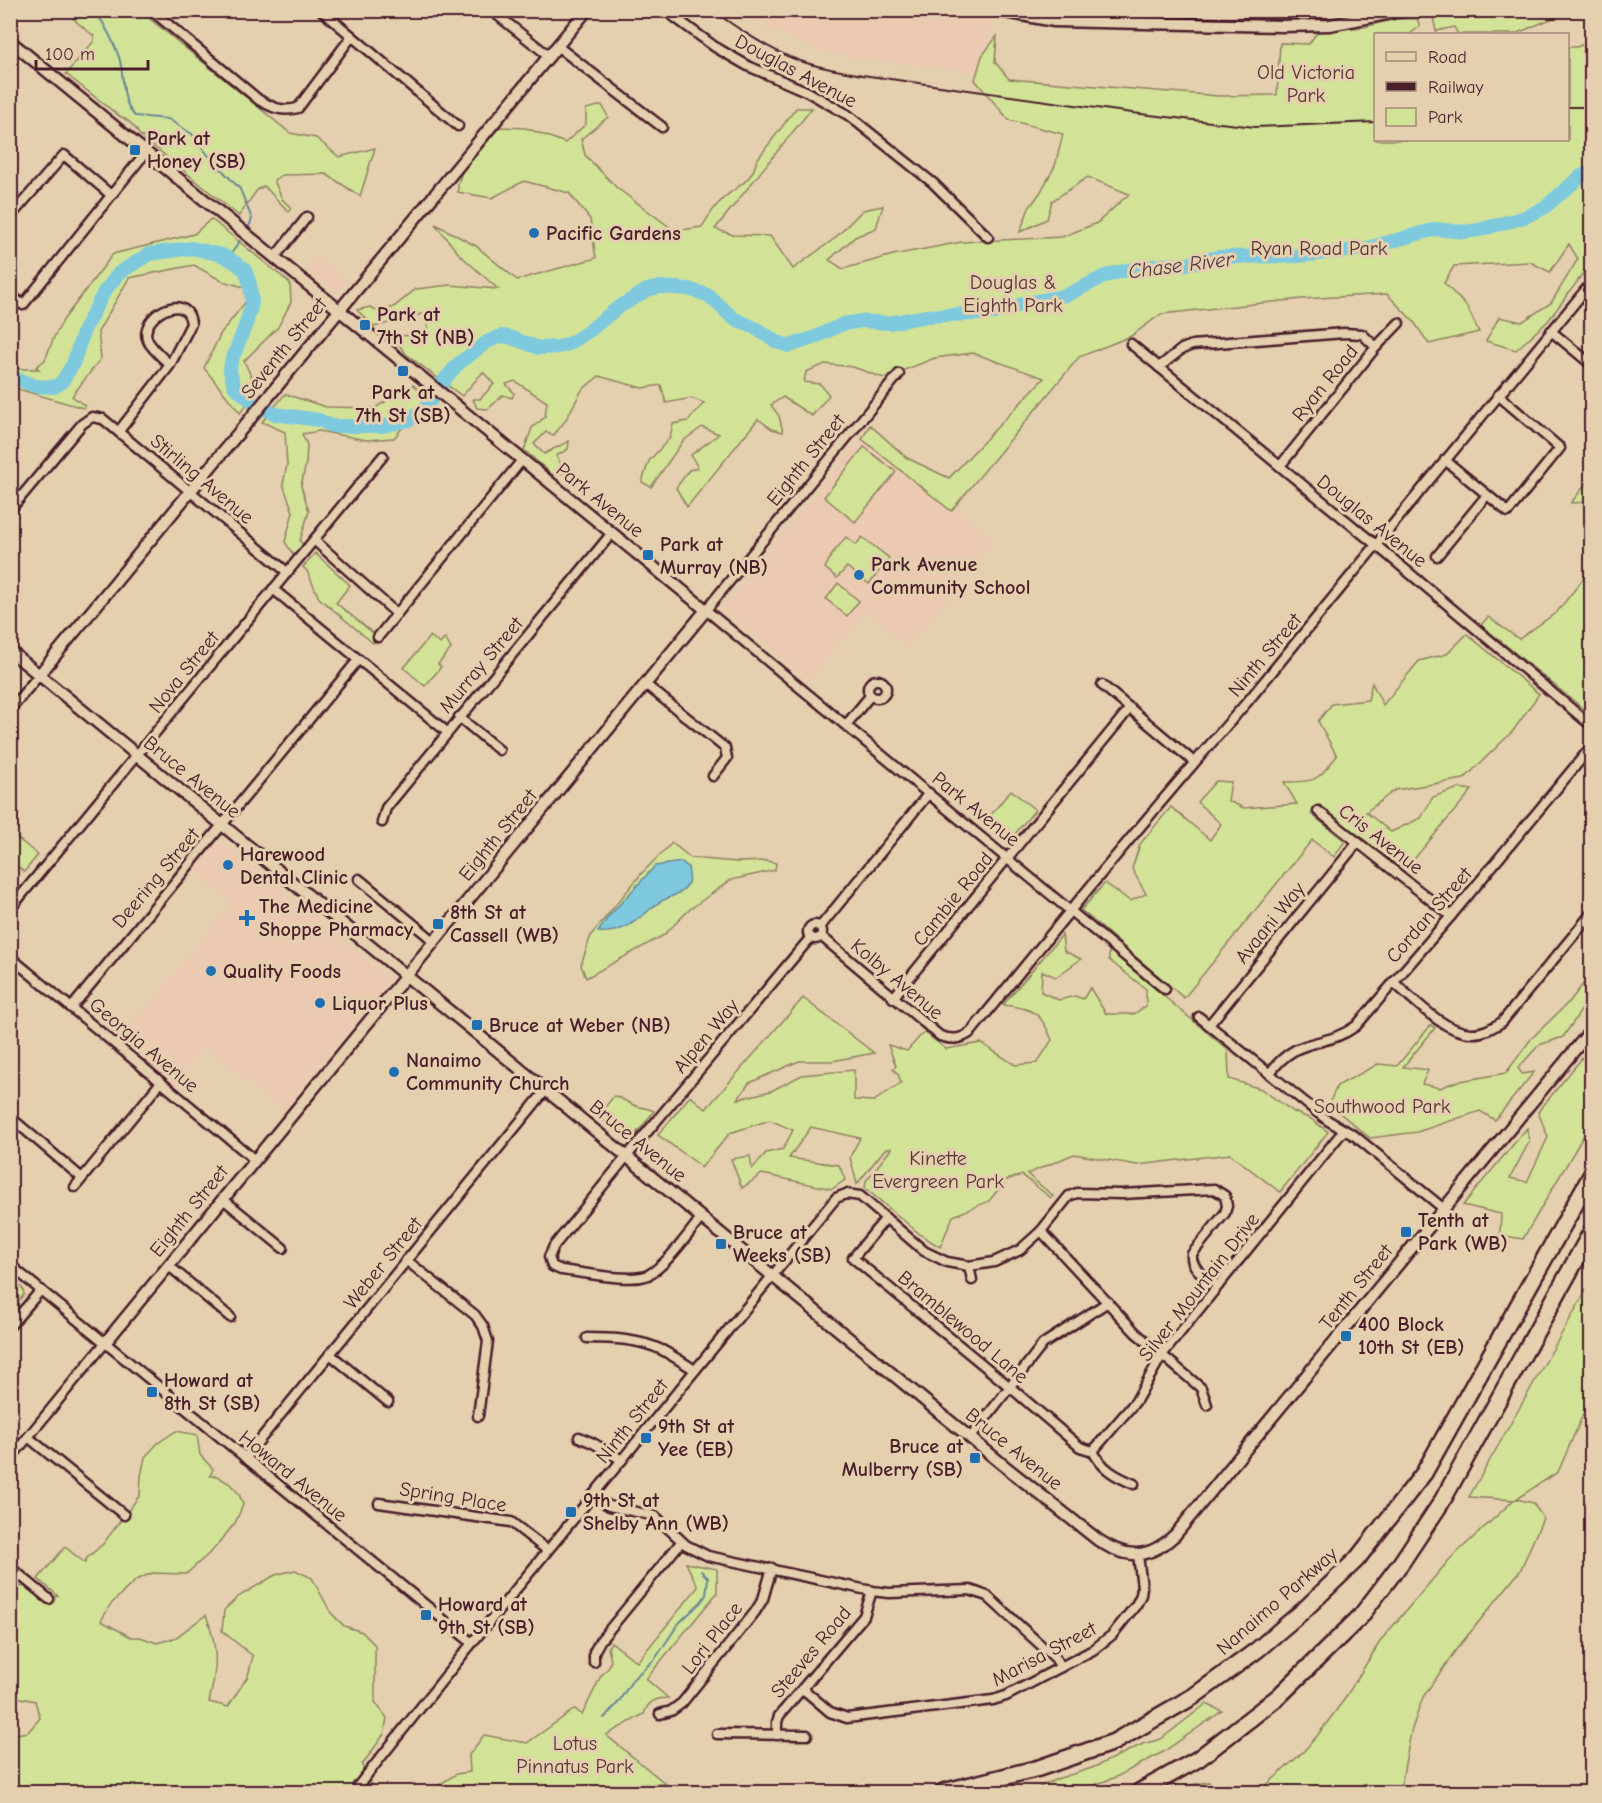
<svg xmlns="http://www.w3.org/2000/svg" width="1602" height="1803" font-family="'Comic Neue',sans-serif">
<rect width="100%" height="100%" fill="#e4cfae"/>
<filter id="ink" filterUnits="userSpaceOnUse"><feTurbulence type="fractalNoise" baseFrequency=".0167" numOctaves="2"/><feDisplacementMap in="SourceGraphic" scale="12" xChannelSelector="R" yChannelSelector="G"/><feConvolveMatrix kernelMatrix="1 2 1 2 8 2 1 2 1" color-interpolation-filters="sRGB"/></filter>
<g filter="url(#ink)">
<g fill="#eccab2">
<path d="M954 10 992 20 980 73 857 58 809 47 733 11Z"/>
<path d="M318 257 347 280 338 291H334L308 270Z"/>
<path d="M865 434 995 541 909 647 867 611 809 680 722 609Z"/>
<path d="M219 841 391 979 283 1111 208 1050 200 1051 171 1087 117 1043 232 904 194 870Z"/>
</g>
<g fill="#d2e397" stroke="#8e8161" stroke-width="1.5">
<path d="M66 11H140L290 133 316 138 339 157 375 148 360 196 326 174 282 175 274 180 282 199 291 208 289 212 264 186 257 190 239 216 139 134C135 125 126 119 118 115L66 74 94 41V36L79 24Z"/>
<path d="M1103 11H1191L1187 14Z"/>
<path d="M1443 11V10L1570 11 1515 34H1458L1454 27 1436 31 1432 13Z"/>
<path d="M1396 19H1417L1420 26 1410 34H1376V140H1568V47H1577L1591 41V263L1548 321 1516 350 1486 341 1499 317 1522 322 1551 303 1578 259 1569 244 1550 272 1530 262 1454 266 1444 283 1467 307 1479 332 1429 344 1414 322 1387 294 1301 299 1161 314 1131 336 1079 357 951 511 862 439 870 425 907 458 949 478 1044 378 973 353 935 358 884 378 853 367 825 364 806 372 804 382 820 384 829 395 812 416 783 397 771 405 779 416 783 432 772 429 758 419 687 507 676 488 689 470 698 468 691 455 719 434 702 427 683 441 651 487 642 482 649 461 670 438 673 424 688 421 704 403 692 398 666 403 661 385 642 388 599 376 582 390 565 421 553 436 546 432 534 444 544 454 569 441 568 449 556 456 566 472 553 475 524 450 532 428 545 417 547 402 515 381 506 384 514 393 512 398 503 395 488 409 477 408 473 399H480L494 384 483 372 462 396 406 354 392 336 429 335 425 313 374 327 357 310 370 307 381 313 395 306 416 289 450 285 498 289 459 254 435 224 476 246 517 280 596 258 590 219 569 193 524 181 492 198 458 192V184L462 172 499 127 526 128 565 143 586 124V109L602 105 608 117 581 139 585 155 617 188 675 231 702 227C707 219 712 210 719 203 733 186 751 186 757 160L796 108H812L715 229 733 235 770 236 793 269 834 239 863 210 883 206 876 228 855 237 829 260 843 269 893 255 962 242 1062 237 1097 223 1129 194 1088 177 1052 201 1047 219 1020 232 1029 208 1040 193 1055 166 1063 134 1009 120 975 80 982 56 997 36 995 62 1009 79 1219 96 1277 95 1280 43 1309 44 1318 31 1364 27Z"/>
<path d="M211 219 290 283 291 302 278 327 244 361 258 391 240 413 204 368 221 333 255 290 222 281 194 265 129 278 98 332 101 358 72 396 85 406 83 408 11 387V367L20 369H39L36 367 45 360 54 337 64 319 113 254 194 234Z"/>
<path d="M413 385 428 397 394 438 366 440 319 431 302 434 307 445 306 463 301 486 309 511 300 541 305 547 296 559 285 542 293 512 283 484 287 465 285 432 262 422 285 394 326 407 375 408Z"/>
<path d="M864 447 896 472 855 522 824 497Z"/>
<path d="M1591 477V509L1588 502 1571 503Z"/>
<path d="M846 537 856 545 862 537 889 558 869 584 847 567 837 578 825 568 833 553Z"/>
<path d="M315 553 350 585 336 603 378 637 373 643 319 598 307 571 303 567Z"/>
<path d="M1591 569V715L1481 625 1488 617 1519 639 1557 612Z"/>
<path d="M838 583 859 601 847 616 826 599Z"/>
<path d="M1467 634 1539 694 1513 731 1464 779 1395 790 1366 812 1391 832 1421 818 1433 797 1459 788 1472 790 1404 871 1321 806 1311 814 1345 841 1334 857 1312 840 1184 998 1081 910 1105 883 1130 901 1146 894 1132 869 1140 844 1171 807 1210 840 1221 824 1197 802 1216 781 1231 782 1228 801 1244 808 1297 804 1284 782C1318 782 1316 781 1337 756L1318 721 1332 704 1368 700 1372 683 1383 705 1419 661 1447 654Z"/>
<path d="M430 636 440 644 445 638 451 649 438 664 441 667 425 686 404 668Z"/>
<path d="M1011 790 1035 810 1013 836 1010 838 1005 836 986 821Z"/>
<path d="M11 833 38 855 24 872 11 861Z"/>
<path d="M672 843 691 858 737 862 767 861 776 863 775 870 731 880 690 909 664 935 586 978 581 965 591 935 642 873Z"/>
<path d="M1062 935 1064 951 1081 959 1056 977 1042 971 1041 992 1059 1000 1075 996 1083 999 1090 988 1106 1014H1134L1146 1006V989L1109 960V950L1228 1050 1229 1079 1261 1089 1294 1112 1311 1119 1328 1132 1280 1192 1230 1154 1137 1165 1074 1154 1027 1174 1053 1196 1051 1198 1022 1175 1006 1180 989 1201 953 1216 940 1247 921 1235 865 1188 866 1181 892 1148 885 1149 857 1184 850 1157 860 1138 811 1127 789 1158 839 1165 845 1180 832 1189 762 1174 742 1188 731 1159 750 1156 752 1169 766 1153 783 1149 793 1130 770 1120 730 1133 701 1168 698 1164 658 1135 690 1096 706 1109 803 998 874 1053 832 1061H799L749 1083 738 1099 771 1091 802 1075 854 1070V1100L874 1101 901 1083 898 1074 893 1069 896 1066 888 1045 907 1051 924 1032 946 1049 981 1043 1015 1065 1037 1063 1052 1040C1041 1012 1033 1008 1003 1005Z"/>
<path d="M1591 974V996L1563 1037 1539 1045 1518 1068 1522 1074 1534 1072 1495 1120 1480 1111 1417 1132 1370 1138 1329 1104 1337 1086 1378 1064 1397 1066 1431 1025 1435 1028 1403 1067 1428 1070 1422 1084 1440 1088 1455 1082 1506 1073 1531 1039 1570 1001Z"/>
<path d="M1591 1047V1123L1523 1239 1500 1235 1501 1214 1463 1205 1527 1128 1529 1142 1510 1178 1527 1182 1548 1137 1538 1112Z"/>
<path d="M614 1096C623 1098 630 1105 639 1107 645 1108 648 1108 654 1111 646 1120 637 1139 624 1137L598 1116Z"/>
<path d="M11 1279 23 1289 24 1294 11 1312Z"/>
<path d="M1591 1282V1396L1558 1472 1516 1499 1533 1503 1543 1518 1520 1571 1455 1651 1423 1697 1411 1732 1402 1780 1397 1792H1259L1303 1752 1317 1736 1344 1700 1381 1640 1450 1559 1514 1500 1469 1497Z"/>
<path d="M176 1431 197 1435 200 1455 213 1469 210 1476H217L230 1484 239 1494 243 1505 235 1523 213 1550 186 1574 152 1573 136 1580 110 1605 101 1621 131 1637H140L157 1643 175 1638 206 1615C219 1648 217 1669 209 1702L228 1707 248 1676 253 1656 222 1631 224 1610 238 1597 275 1575 295 1570 312 1578 331 1613 344 1626 362 1632 375 1645V1702L387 1718 384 1734 362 1765 369 1782 379 1792H11V1735L28 1732 40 1718 35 1701 11 1696 10 1581 15 1585 34 1589 49 1599 58 1596 38 1579 65 1547 85 1563 86 1559 103 1544 140 1495 141 1476 145 1457 158 1443Z"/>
<path d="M686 1563 717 1569V1593L646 1679 668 1698C656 1698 648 1701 644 1714L606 1735 666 1784H627L603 1792H428L456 1774 470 1772 469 1755 484 1735 527 1743 575 1709 582 1715 601 1676 609 1667 611 1660 608 1648 611 1642 637 1662 698 1587Z"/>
<path d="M1206 1704 1222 1711 1163 1752 1116 1777 1097 1784 1080 1792H1029L1057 1779 1092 1768 1143 1744 1161 1739Z"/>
<path d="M1209 1782 1207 1792H1173L1184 1786Z"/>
</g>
<path fill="#7ec9de" stroke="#698596" stroke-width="1.5" d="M682 862 688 867C689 872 690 880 687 885 683 894 668 897 660 902 638 917 628 934 598 932L608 917 655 866Z"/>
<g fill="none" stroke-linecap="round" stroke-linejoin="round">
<g stroke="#698596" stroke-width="2">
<path d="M95 10C104 24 114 42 119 57 125 76 120 101 135 116L168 119 192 134 208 155 240 189 252 219 248 229"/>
<path d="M228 258 240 241"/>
<path d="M604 1718 618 1703 633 1679 655 1659 679 1623 701 1602 706 1595 708 1578 701 1571"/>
</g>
<path stroke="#7ec9de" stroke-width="14" d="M10 376 35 386 54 387 61 383 73 364 84 330 104 292 119 273 149 254 192 248 222 255 233 261 245 270 250 284 252 303 246 324 231 362 230 371 234 386 255 404 275 414 319 420 332 426H383L409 420 425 408 445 379 458 364 487 342 501 336 509 337 539 348 558 347 569 344 589 331 616 309 647 290 660 287 688 289 708 295 733 318 755 328 777 342 789 346 813 338 843 324 862 321 889 323 927 316 994 313 1026 303 1067 295 1105 276 1123 271 1161 265 1187 264 1218 257 1298 256 1364 249 1436 229 1463 232 1479 230 1525 217 1544 208 1581 176 1592 171"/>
<g stroke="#4a1f2b" stroke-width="13">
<g id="minor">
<path d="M151 10 259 100C273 108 282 112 298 108L352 36"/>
<path d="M321 10 458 126"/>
<path d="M491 10 549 56"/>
<path d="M665 10 715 47 748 66 808 92 848 115 933 183 988 237"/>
<path d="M557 46 662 127"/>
<path d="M10 217 64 155 111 195"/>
<path d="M275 257 307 217"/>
<path d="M10 294 23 305 146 152"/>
<path d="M1551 331 1592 365"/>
<path d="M1131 344 1376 545 1592 726"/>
<path d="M1159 367 1182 349 1192 345 1344 333 1362 334 1376 347"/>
<path d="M899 374 706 610 1165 989"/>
<path d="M119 431 170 365 191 324C188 288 136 318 148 341 153 350 163 358 170 365"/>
<path d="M1445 460 1508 512 1560 448 1498 395"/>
<path d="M1280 466 1376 347 1399 323"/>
<path d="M10 510 82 424 92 417 103 419 287 572"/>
<path d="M314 540 397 614"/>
<path d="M1437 556 1487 495"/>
<path d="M273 589 447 732"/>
<path d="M378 637 522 460"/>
<circle cx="877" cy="689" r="9"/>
<path d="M645 684 725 748 727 758 713 776"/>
<path d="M1102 685 1194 762"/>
<path d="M10 710 39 675"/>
<path d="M459 717 499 750"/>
<path d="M846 725 870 696"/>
<path d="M1318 811 1451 916"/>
<path d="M382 822 386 808 612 533"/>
<path d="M359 879 434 941"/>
<path d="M10 909 383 456"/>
<circle cx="815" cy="932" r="7"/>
<path d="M820 927 929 793"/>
<path d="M821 936 940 1036C952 1040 960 1040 971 1032 1062 920 1153 809 1248 701L1592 282"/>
<path d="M10 957 255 1160"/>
<path d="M1393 982C1414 999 1443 1032 1471 1033 1482 1034 1492 1028 1502 1022L1592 913"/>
<path d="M893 998 1130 708"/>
<path d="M72 1007 358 660"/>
<path d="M1199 1017 1327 1120 1355 1136 1444 1209"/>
<path d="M1209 1025 1358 842"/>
<path d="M1270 1073C1298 1034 1323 1050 1356 1026L1451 916 1592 746"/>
<path d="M10 1117 82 1178"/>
<path d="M75 1187 161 1082"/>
<path d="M223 1199 283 1248"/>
<path d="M702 1217C688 1234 667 1265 648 1275 632 1283 581 1272 561 1270L552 1266 549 1257 554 1246 627 1156 811 937"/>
<path d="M886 1218 853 1258 1010 1387 1080 1447 1093 1451"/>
<path d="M1041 1231 1136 1333 1201 1388 1207 1405"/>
<path d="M406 1260 475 1315 483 1326 488 1341 478 1416"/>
<path d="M10 1265 472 1643"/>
<path d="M168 1265 230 1317"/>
<path d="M969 1266 972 1280"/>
<path d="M10 1326 41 1290"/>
<path d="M587 1338C612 1338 639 1339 662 1350 673 1356 684 1363 695 1370"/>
<path d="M330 1354 388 1402"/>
<path d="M28 1437 124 1515"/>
<path d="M579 1437 593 1443 622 1460"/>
<path d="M971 1437 1043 1344 1108 1302"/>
<path d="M245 1458 546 1090"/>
<path d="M10 1459 105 1343"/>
<path d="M1134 1484C1115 1476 1102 1469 1093 1451L1136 1401 1162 1355 1344 1130"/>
<path d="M593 1495 609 1506 655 1516 686 1545 708 1556 872 1591 889 1593 970 1590 987 1596 1055 1658 1061 1667"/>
<path d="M379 1503 511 1522 547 1550"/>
<path d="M10 1567 49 1599"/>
<path d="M594 1662V1652L600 1641 681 1542"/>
<path d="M803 1689 830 1712 847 1718 993 1700 1006 1696 1093 1650 1112 1635 1136 1605 1141 1595 1142 1587 1138 1555"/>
<path d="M660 1714 671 1711 682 1703 755 1612 763 1599 772 1568"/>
<path d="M717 1734 807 1735"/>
<path d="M777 1735V1722L779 1716 864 1616 872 1591"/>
<path d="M358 1786 472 1643 836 1198 846 1194 860 1196 924 1251 947 1262 969 1266 994 1262 1020 1250 1041 1231 1069 1196 1077 1193 1122 1194 1214 1189 1225 1196 1227 1206 1225 1213 1192 1254C1190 1269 1207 1277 1218 1286"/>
</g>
</g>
<g stroke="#4a1f2b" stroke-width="15">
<g id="tertiary">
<path d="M994 10 1054 21 1281 26 1330 25 1407 10"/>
<path d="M10 41 706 610 105 1343"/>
<path d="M10 651 1007 1468 1098 1540C1128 1560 1149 1559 1175 1535L1592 1029"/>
<path d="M39 675 587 10"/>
</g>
</g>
<g stroke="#4a1f2b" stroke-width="20">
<g id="motorway">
<path d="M943 1792 1039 1768 1114 1742 1194 1696 1257 1650 1304 1610 1357 1559 1424 1473 1592 1174"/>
<path d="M1139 1792 1198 1759 1278 1697 1360 1617 1401 1563 1441 1503 1592 1231"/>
</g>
</g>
<use href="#minor" stroke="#e4cfae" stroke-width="8"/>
<use href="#tertiary" stroke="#e4cfae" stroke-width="10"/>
<use href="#motorway" stroke="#e4cfae" stroke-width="15"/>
<g stroke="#4a1f2b" stroke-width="2">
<path d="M712 10C736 27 759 43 785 55 809 66 836 70 862 75L1132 113 1255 127 1376 122"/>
<path d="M1568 107H1592"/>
</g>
</g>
</g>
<g fill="#1f6fb2" stroke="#e4cfae" stroke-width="2">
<rect x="129" y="144" width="12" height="12" rx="3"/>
<circle cx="534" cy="233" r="6"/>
<rect x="359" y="319" width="12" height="12" rx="3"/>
<rect x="397" y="365" width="12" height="12" rx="3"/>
<rect x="642" y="549" width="12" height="12" rx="3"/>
<circle cx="859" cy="575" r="6"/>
<circle cx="228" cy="865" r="6"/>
<path d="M244 909h6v6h6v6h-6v6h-6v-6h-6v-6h6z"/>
<rect x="432" y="918" width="12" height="12" rx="3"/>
<circle cx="211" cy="971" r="6"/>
<circle cx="320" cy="1003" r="6"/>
<rect x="471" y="1019" width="12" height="12" rx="3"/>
<circle cx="394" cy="1072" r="6"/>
<rect x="1400" y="1226" width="12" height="12" rx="3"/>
<rect x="715" y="1238" width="12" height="12" rx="3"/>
<rect x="1340" y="1330" width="12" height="12" rx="3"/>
<rect x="146" y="1386" width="12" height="12" rx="3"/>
<rect x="640" y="1432" width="12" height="12" rx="3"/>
<rect x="969" y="1452" width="12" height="12" rx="3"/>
<rect x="565" y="1506" width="12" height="12" rx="3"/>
<rect x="420" y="1609" width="12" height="12" rx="3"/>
</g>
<g text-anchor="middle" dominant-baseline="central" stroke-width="6" stroke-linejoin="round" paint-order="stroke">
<g font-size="20" fill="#4a1f2b" stroke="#e4cfae">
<text transform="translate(796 71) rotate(28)">Douglas Avenue</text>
<text transform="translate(284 348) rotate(-51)">Seventh Street</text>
<text transform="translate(1325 383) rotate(-51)">Ryan Road</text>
<text transform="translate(806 460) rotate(-51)">Eighth Street</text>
<text transform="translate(202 479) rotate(40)">Stirling Avenue</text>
<text transform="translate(600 500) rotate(39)">Park Avenue</text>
<text transform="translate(1372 521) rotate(39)">Douglas Avenue</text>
<text transform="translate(1265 655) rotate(-50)">Ninth Street</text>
<text transform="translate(481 665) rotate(-50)">Murray Street</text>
<text transform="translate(184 672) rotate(-51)">Nova Street</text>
<text transform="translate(192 777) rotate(39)">Bruce Avenue</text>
<text transform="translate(976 809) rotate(39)">Park Avenue</text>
<text transform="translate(498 835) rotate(-51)">Eighth Street</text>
<text transform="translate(1381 839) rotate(38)">Cris Avenue</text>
<text transform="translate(156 878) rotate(-50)">Deering Street</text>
<text transform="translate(953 899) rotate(-51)">Cambie Road</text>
<text transform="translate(1429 915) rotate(-49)">Cordan Street</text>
<text transform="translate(1270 923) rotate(-51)">Avaani Way</text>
<text transform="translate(897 979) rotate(40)">Kolby Avenue</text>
<text transform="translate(706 1036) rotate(-50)">Alpen Way</text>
<text transform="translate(144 1045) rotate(40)">Georgia Avenue</text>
<text transform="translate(638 1141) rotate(39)">Bruce Avenue</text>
<text transform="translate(189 1211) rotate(-51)">Eighth Street</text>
<text transform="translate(383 1263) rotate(-51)">Weber Street</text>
<text transform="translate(1199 1287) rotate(-52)">Silver Mountain Drive</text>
<text transform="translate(1356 1287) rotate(-51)">Tenth Street</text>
<text transform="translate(963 1327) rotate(40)">Bramblewood Lane</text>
<text transform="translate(632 1421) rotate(-51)">Ninth Street</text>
<text transform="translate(1014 1449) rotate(39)">Bruce Avenue</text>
<text transform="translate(293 1476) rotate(39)">Howard Avenue</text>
<text transform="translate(453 1497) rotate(9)">Spring Place</text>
<text transform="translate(1277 1601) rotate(-41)">Nanaimo Parkway</text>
<text transform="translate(712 1638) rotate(-52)">Lori Place</text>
<text transform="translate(811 1652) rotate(-50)">Steeves Road</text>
<text transform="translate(1044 1654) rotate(-28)">Marisa Street</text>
</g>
<g font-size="20" fill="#583336" stroke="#e4cfae">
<text x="1306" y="72">Old Victoria<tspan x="1306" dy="23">Park</tspan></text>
<text x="1319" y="248">Ryan Road Park</text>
<text x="1013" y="282">Douglas &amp;<tspan x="1013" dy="23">Eighth Park</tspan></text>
<text x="1382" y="1106">Southwood Park</text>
<text x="938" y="1158">Kinette<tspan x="938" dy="23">Evergreen Park</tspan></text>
<text x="575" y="1743">Lotus<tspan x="575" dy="23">Pinnatus Park</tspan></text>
</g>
<g font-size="20" font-weight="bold" fill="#4a1f2b" stroke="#e4cfae" text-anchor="start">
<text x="147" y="138">Park at<tspan x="147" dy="23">Honey (SB)</tspan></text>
<text x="546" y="233">Pacific Gardens</text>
<text x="377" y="314">Park at<tspan x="377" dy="23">7th St (NB)</tspan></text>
<text x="403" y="392" text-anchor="middle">Park at<tspan x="403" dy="23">7th St (SB)</tspan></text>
<text x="660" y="544">Park at<tspan x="660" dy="23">Murray (NB)</tspan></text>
<text x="871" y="564">Park Avenue<tspan x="871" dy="23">Community School</tspan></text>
<text x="240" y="854">Harewood<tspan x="240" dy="23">Dental Clinic</tspan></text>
<text x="259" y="906">The Medicine<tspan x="259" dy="23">Shoppe Pharmacy</tspan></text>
<text x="450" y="912">8th St at<tspan x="450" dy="23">Cassell (WB)</tspan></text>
<text x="223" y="971">Quality Foods</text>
<text x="332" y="1003">Liquor Plus</text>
<text x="489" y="1025">Bruce at Weber (NB)</text>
<text x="406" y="1060">Nanaimo<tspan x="406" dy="23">Community Church</tspan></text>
<text x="1418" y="1220">Tenth at<tspan x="1418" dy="23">Park (WB)</tspan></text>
<text x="733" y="1232">Bruce at<tspan x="733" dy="23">Weeks (SB)</tspan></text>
<text x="1358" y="1324">400 Block<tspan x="1358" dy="23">10th St (EB)</tspan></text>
<text x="164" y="1380">Howard at<tspan x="164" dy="23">8th St (SB)</tspan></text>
<text x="658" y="1426">9th St at<tspan x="658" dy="23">Yee (EB)</tspan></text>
<text x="963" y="1446" text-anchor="end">Bruce at<tspan x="963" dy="23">Mulberry (SB)</tspan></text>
<text x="583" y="1500">9th St at<tspan x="583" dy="23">Shelby Ann (WB)</tspan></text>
<text x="438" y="1604">Howard at<tspan x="438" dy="23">9th St (SB)</tspan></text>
</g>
<g font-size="21" font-style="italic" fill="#523846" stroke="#e4cfae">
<text transform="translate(1181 265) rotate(-7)">Chase River</text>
</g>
</g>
<rect width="1602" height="1803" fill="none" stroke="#e4cfae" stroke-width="36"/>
<rect x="18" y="18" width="1566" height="1767" fill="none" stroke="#4a1f2b" stroke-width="2" filter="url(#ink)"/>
<rect x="1374" y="33" width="195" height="108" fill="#e4cfae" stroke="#a6897a" stroke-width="1.5"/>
<rect x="1386" y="52" width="30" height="9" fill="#e4cfae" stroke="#a6897a" stroke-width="1.5"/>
<text x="1428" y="63" font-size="18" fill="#4a1f2b">Road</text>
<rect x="1386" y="82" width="30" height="9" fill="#4a1f2b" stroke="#a6897a" stroke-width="1.5"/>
<text x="1428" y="93" font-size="18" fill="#4a1f2b">Railway</text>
<rect x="1386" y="108" width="30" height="18" fill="#d2e397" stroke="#a6897a" stroke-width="1.5"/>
<text x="1428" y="123" font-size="18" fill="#4a1f2b">Park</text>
<path d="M36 60v9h112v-9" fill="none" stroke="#4a1f2b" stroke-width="3"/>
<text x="45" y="60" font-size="18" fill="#4a1f2b" stroke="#e4cfae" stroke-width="4.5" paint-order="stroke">100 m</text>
</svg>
